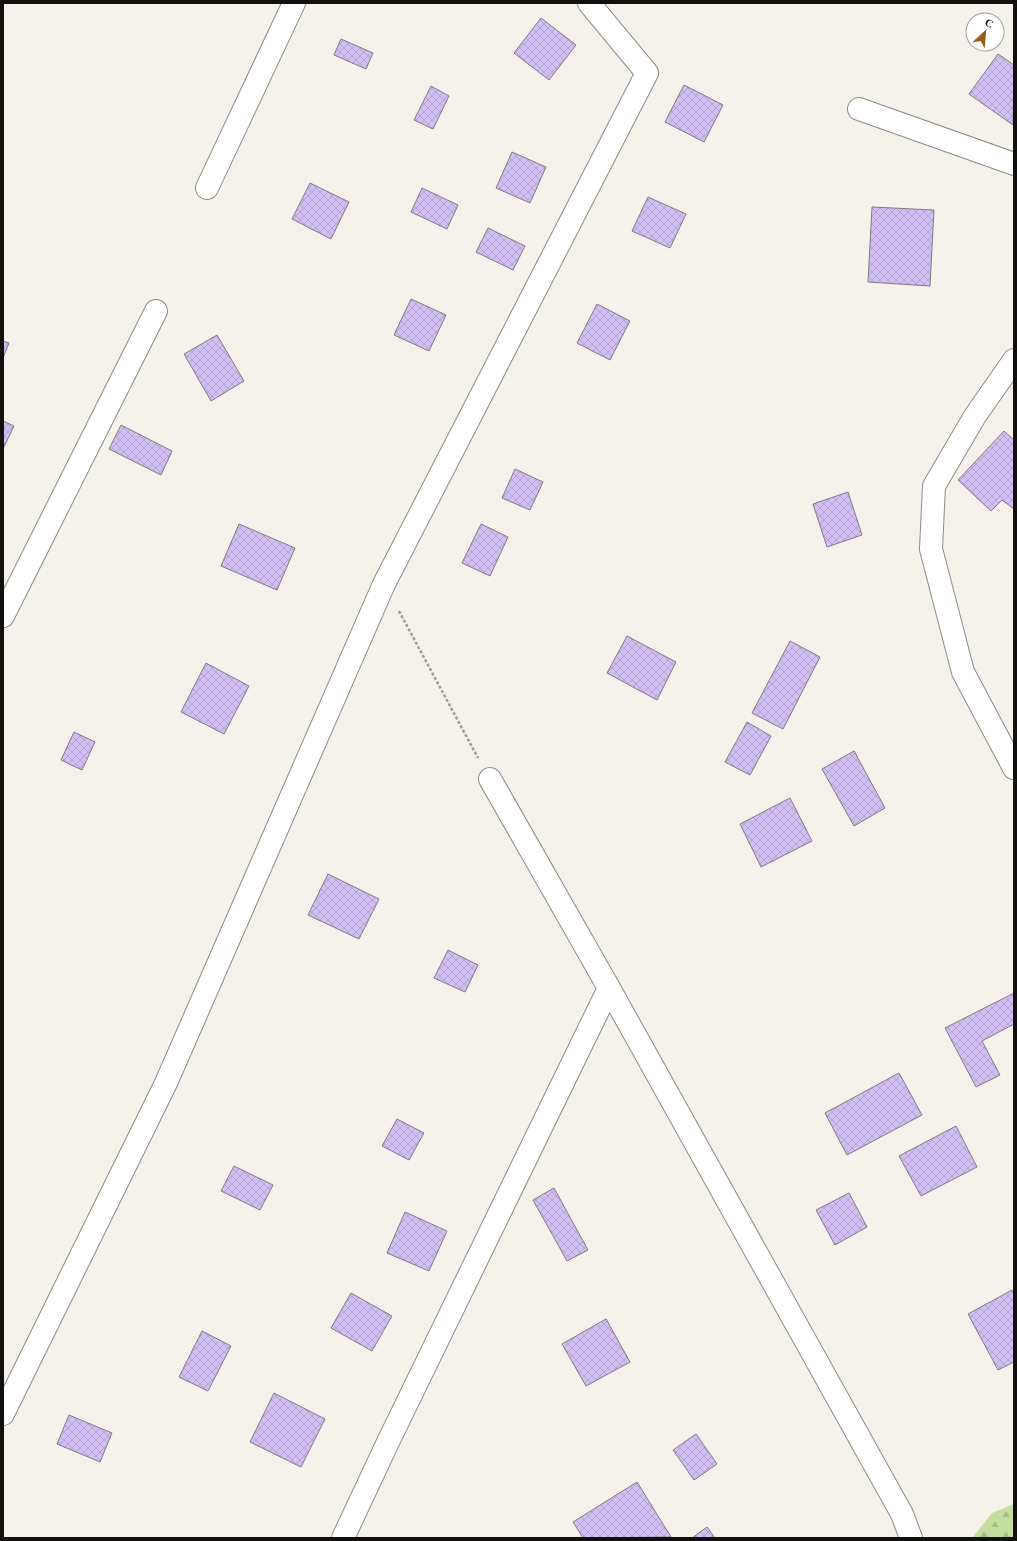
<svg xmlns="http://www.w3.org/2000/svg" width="1017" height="1541" font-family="'Libre Baskerville',serif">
<defs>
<pattern id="forest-firs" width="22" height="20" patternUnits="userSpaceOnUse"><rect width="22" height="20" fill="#c3de9d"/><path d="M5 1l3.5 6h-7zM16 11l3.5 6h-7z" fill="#a6bd86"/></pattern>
<pattern id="building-cross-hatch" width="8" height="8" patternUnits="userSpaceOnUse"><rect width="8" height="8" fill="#d1bff4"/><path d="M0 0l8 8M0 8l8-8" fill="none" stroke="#b2a3d0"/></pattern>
</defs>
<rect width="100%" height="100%" fill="#f5f2ec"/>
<path fill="url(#forest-firs)" d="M1014 1504V1538H972L992 1513Z"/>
<g fill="url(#building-cross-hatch)" stroke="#7e7c81">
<path d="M541 18 576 45 549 80 514 53Z"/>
<path d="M341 39 373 53 366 69 334 55Z"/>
<path d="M998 54 1014 65 1013 125 969 94Z"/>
<path d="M684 85 723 105 704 142 665 122Z"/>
<path d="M431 86 449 96 433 129 414 120Z"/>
<path d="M512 152 546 167 530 203 496 188Z"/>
<path d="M310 183 349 202 331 239 292 219Z"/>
<path d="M422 188 458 205 447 229 411 212Z"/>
<path d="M648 197 686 214 670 248 632 231Z"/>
<path d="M872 207 934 210 930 286 868 282Z"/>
<path d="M488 228 525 246 513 270 476 252Z"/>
<path d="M411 299 446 315 429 351 394 335Z"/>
<path d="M597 304 630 321 610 360 577 343Z"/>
<path d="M217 335 244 381 211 401 184 354Z"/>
<path d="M3 341 9 343 3 358Z"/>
<path d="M3 421 14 426 3 449Z"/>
<path d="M121 425 172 451 161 475 109 449Z"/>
<path d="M1004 431 1014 440V509L1002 500 991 511 958 480Z"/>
<path d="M515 469 543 482 530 510 502 498Z"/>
<path d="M848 492 862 535 827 547 813 504Z"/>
<path d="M239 524 295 548 277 590 221 566Z"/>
<path d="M481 524 508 537 490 576 462 563Z"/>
<path d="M627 636 676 662 657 700 607 673Z"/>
<path d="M790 641 820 657 783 729 752 713Z"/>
<path d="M206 663 249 686 224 734 181 712Z"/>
<path d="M747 722 771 736 750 775 725 762Z"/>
<path d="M74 732 95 742 82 770 61 760Z"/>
<path d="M854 751 885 808 854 826 822 769Z"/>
<path d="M790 798 812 841 761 867 740 824Z"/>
<path d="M328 874 379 899 359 939 308 915Z"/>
<path d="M448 950 478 965 465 992 434 978Z"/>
<path d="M1014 993V1024L982 1041 1000 1075 976 1087 945 1028Z"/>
<path d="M899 1073 922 1115 847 1155 825 1113Z"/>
<path d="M397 1119 424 1133 409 1160 382 1146Z"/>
<path d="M956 1126 977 1167 921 1196 899 1156Z"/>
<path d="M234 1166 273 1185 260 1210 221 1191Z"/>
<path d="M554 1188 588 1250 567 1261 533 1200Z"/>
<path d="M849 1193 867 1227 835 1245 816 1210Z"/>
<path d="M405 1212 447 1231 429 1271 387 1253Z"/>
<path d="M1012 1290 1014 1294V1362L998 1370 968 1314Z"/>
<path d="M351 1293 392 1316 372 1351 331 1328Z"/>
<path d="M606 1319 630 1362 586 1386 562 1344Z"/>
<path d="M202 1331 231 1346 208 1391 179 1377Z"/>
<path d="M274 1393 325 1419 301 1467 250 1442Z"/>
<path d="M69 1415 112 1433 100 1462 57 1444Z"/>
<path d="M696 1434 717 1464 694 1480 673 1450Z"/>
<path d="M637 1482 671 1537 583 1538 573 1522Z"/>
<path d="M707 1527 715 1538H692Z"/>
</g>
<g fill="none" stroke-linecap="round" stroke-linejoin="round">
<g stroke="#8e8b86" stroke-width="24">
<g id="minor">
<path d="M859 109 1014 164"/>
<path d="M207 188 294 3"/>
<path d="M1014 360 975 416 934 486 931 549 963 672 1014 768"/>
<path d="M3 616 156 311"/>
<path d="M490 779 609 988 902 1514 911 1538"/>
<path d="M3 1414 166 1083 384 584 647 73 589 3"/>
<path d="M343 1538 388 1442 609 988"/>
</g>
</g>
<path stroke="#9f9d98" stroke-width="2.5" stroke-dasharray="3 2" stroke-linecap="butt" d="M399 611 478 758"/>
<use href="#minor" stroke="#fff" stroke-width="22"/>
</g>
<rect width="1017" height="1541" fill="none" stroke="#11100e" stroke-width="8"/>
<g transform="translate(985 32) rotate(26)"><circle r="19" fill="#ffffff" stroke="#a09f9f"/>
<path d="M0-3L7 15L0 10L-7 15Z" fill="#985f1c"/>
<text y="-6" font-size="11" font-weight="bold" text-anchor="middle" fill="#11100e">С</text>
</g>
</svg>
